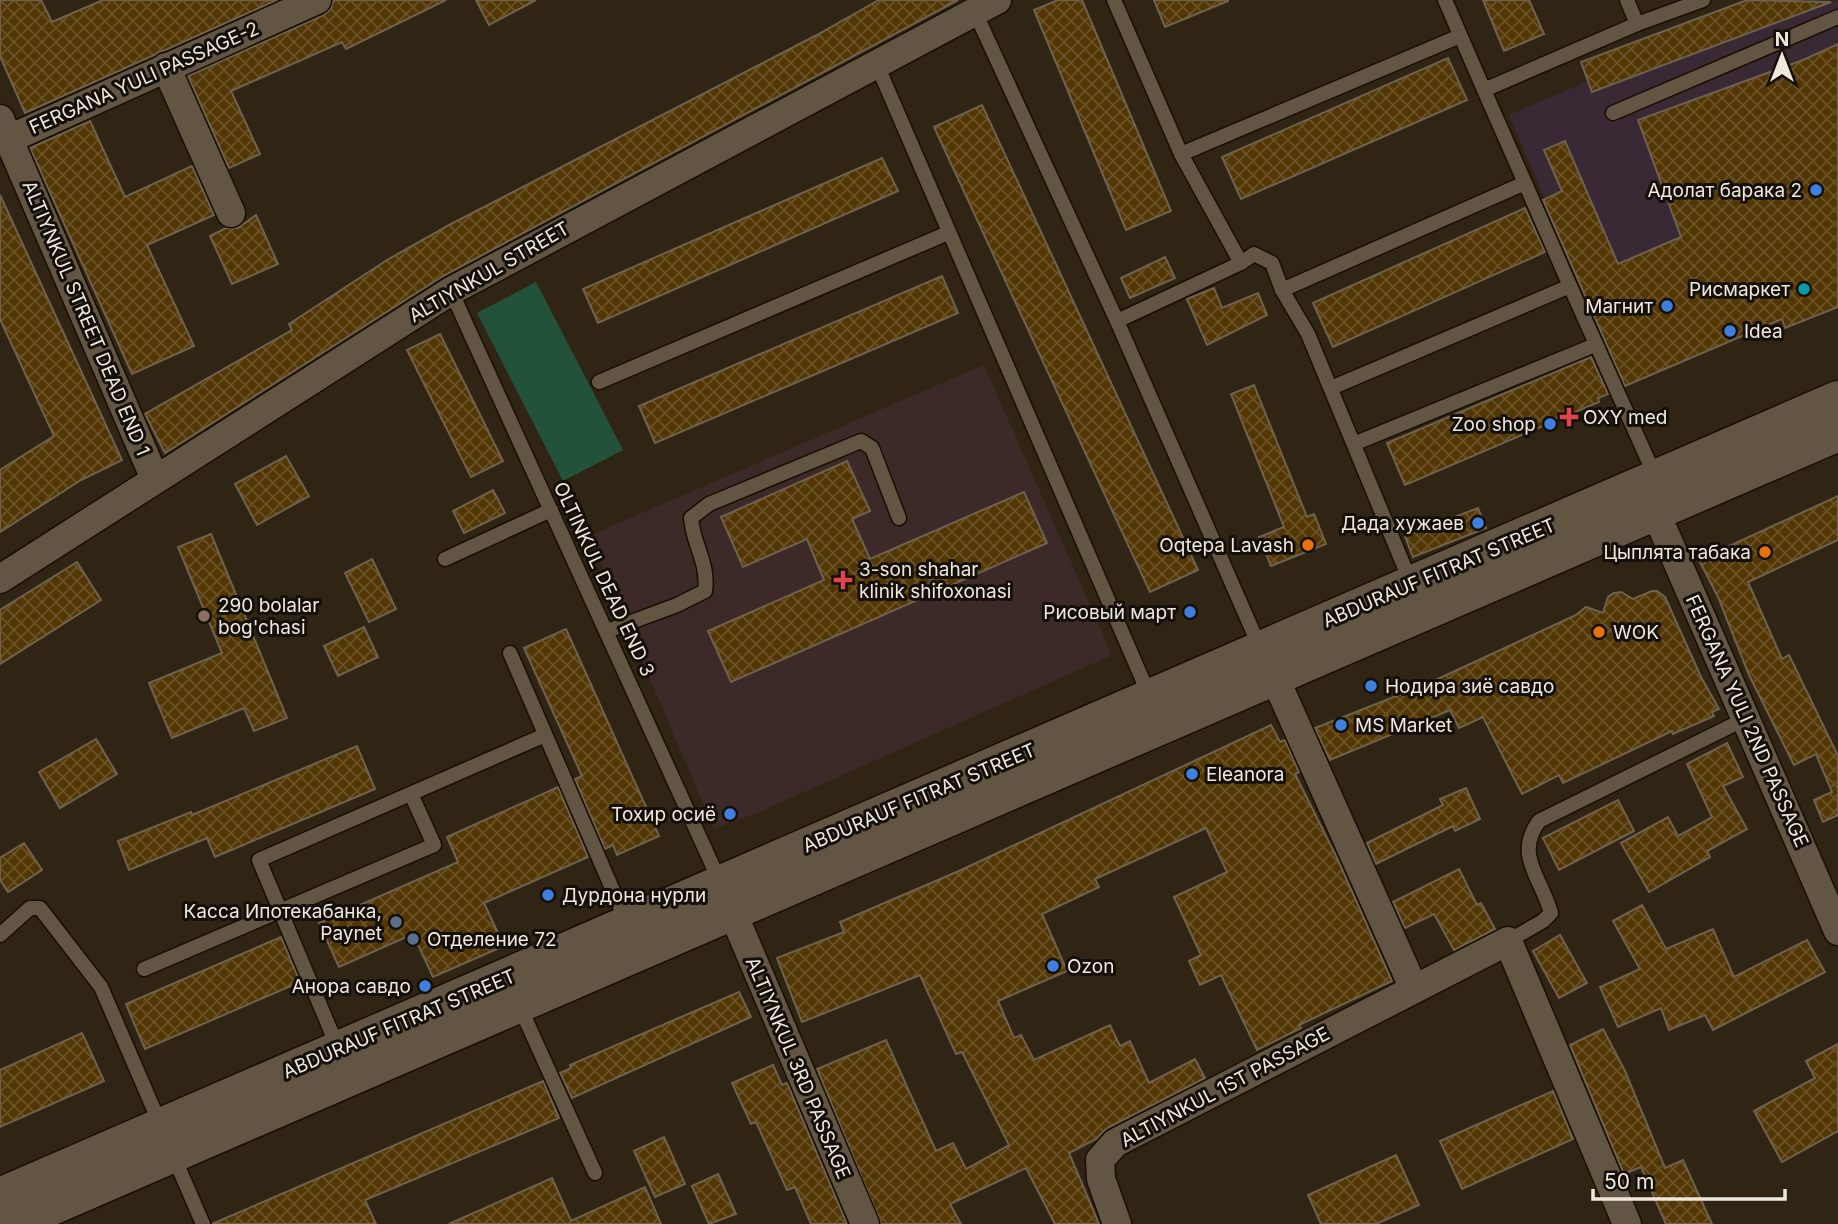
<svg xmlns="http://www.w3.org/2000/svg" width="1838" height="1224" font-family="Inter,sans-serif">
<defs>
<pattern id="building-cross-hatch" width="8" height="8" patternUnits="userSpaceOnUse" patternTransform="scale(1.75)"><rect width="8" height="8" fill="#523603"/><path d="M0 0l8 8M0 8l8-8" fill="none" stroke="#6b5327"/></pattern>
</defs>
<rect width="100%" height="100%" fill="#302515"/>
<path fill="#382935" d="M1747 0H1797L1802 13 1838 0V240L1613 266 1577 274 1509 115 1588 81 1581 62Z"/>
<path fill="#3d2927" d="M984 365 1112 655 757 813 714 829 589 536Z"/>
<path fill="#23523b" d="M536 282 623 450 563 481 477 313Z"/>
<g fill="url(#building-cross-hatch)" stroke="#6f624f" stroke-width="2">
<path d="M0 0H41L52 22 103 0H277L25 113 0 56Z"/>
<path d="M333 0H446L346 49 342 42 231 91 260 154 229 168 188 76 324 15 331 9Z"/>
<path d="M476 0H536L489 25Z"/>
<path d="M879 0H958L443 276 165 453 145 414 292 330 289 324 387 260 451 224 815 36Z"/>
<path d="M1058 0H1082L1171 211 1126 230 1034 10Z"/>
<path d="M1154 0H1228V1L1165 27Z"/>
<path d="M1483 0H1529L1544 34 1504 51Z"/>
<path d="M1747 0 1831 2 1592 92 1581 62Z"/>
<path d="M1838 44V307L1785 328 1782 319 1625 386 1543 200 1562 191 1544 150 1565 141 1618 264 1681 237 1638 120 1803 60Z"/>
<path d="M1448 58 1467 100 1241 199 1222 157Z"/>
<path d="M982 105 1198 570 1150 592 934 127Z"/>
<path d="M90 121 125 197 192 166 214 215 147 245 194 346 132 374 30 148Z"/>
<path d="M882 158 898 191 598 323 583 289Z"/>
<path d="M0 195 122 460 81 480 0 532V470L54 436 0 319Z"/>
<path d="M1525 208 1545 252 1333 347 1313 303Z"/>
<path d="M256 215 278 264 232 284 210 236 226 228H238Z"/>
<path d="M1165 257 1175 278 1130 298 1121 278Z"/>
<path d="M942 276 958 313 655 443 639 406Z"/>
<path d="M1214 288 1222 308 1258 293 1267 315 1207 345 1187 299Z"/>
<path d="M440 334 503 461 471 477 407 350Z"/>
<path d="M1591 357 1608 394 1598 398 1599 402 1405 485 1387 443Z"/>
<path d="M1254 385 1307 517 1314 514 1326 544 1271 566 1259 537 1284 527 1231 394Z"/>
<path d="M286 456 309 496 257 525 235 484Z"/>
<path d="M847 461 870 511 852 519 870 559 1024 492 1047 543 731 682 708 631 824 580 807 539 743 567 721 517Z"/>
<path d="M493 490 505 513 464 533 453 511Z"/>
<path d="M1838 496V540L1748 582 1782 659 1789 655 1838 756V815L1823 822 1814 800 1832 792 1816 754 1794 765 1749 675 1718 597 1699 560Z"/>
<path d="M1478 508 1486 528 1413 557 1405 536Z"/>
<path d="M211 534 287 718 254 731 244 708 172 738 149 683 222 653 178 547Z"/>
<path d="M372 559 396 609 369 622 345 573Z"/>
<path d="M77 562 101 600 0 664V610Z"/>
<path d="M1652 591H1657L1665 597 1701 677 1719 709 1712 712 1714 716 1673 734 1672 731 1563 783 1559 775 1522 794 1483 717 1459 728 1450 710 1330 760 1315 728 1427 684 1576 615 1586 607 1603 613 1608 597 1614 593 1621 592 1633 599Z"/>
<path d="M364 627 378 657 338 676 324 646Z"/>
<path d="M566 629 659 836 617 855 613 845 605 849 575 779 582 776 524 648Z"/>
<path d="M1271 725 1280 742 1285 740 1299 772 1295 774 1337 858 1392 981 1299 1025 1301 1028 1257 1050 1221 975 1200 985 1189 961 1201 955 1174 897 1227 872 1206 828 1095 879 1099 887 1042 914 1067 971 998 1001 1014 1038 1021 1035 1034 1060 1110 1025 1120 1046 1130 1041 1149 1083 1195 1059 1205 1078 1107 1128 1096 1139 1069 1153 1099 1224H1055L1026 1168 950 1204 961 1224H881L817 1069 886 1040 936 1151 953 1143 966 1169 1009 1145 962 1052 956 1054 920 975 802 1022 777 958 844 932 840 922 959 871Z"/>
<path d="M96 739 117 774 60 808 39 772Z"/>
<path d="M1727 743 1743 777 1723 786 1747 829 1707 851 1710 857 1649 892 1621 843 1668 817 1678 836 1712 817 1687 764Z"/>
<path d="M357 746 375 789 215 857 207 838 129 870 118 841 191 812 192 815Z"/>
<path d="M558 787 588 857 484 903 504 946 433 977 413 934 339 967 319 923 458 862 447 837Z"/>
<path d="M1466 788 1480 819 1455 831 1453 826 1376 864 1367 843 1443 805 1440 799Z"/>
<path d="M1618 800 1634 831 1559 870 1543 838Z"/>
<path d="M24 843 42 870 8 892 0 880V858Z"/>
<path d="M1459 869 1477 905 1481 903 1495 929 1454 950 1434 914 1405 928 1393 902Z"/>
<path d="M1642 905 1666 949 1713 929 1734 977 1807 940 1825 972 1713 1030 1705 1015 1669 1030 1661 1008 1618 1027 1600 987 1640 969 1613 921Z"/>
<path d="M1560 935 1587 983 1559 998 1533 951Z"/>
<path d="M281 937 300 982 145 1049 126 1004Z"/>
<path d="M739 992 751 1017 572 1098 560 1073 571 1068 570 1065Z"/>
<path d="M1603 1029 1625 1071 1665 1168 1683 1160 1712 1224H1666L1641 1167 1624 1174 1570 1045Z"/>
<path d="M82 1033 104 1081 0 1127V1070Z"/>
<path d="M1838 1044V1131L1782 1162 1754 1111 1815 1078 1806 1061Z"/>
<path d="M773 1065 782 1085 787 1083 847 1224H811L795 1187 787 1190 756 1122 751 1124 732 1083Z"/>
<path d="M543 1081 559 1118 365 1200 376 1224H212Z"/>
<path d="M1553 1091 1573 1139 1462 1189 1440 1141Z"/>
<path d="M664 1137 685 1184 655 1197 634 1151Z"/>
<path d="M1396 1155 1419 1205 1376 1224H1321L1308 1195Z"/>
<path d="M718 1174 736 1214 709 1224 692 1186Z"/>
<path d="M552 1178 571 1221 645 1187 661 1224H449Z"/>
</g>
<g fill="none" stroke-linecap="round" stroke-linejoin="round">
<g stroke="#180e01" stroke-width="17">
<g id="service">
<path d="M1114 0 1181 154 1241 263 1117 321"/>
<path d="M1445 0 1484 90 1637 24 1703 0"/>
<path d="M1627 0 1637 24"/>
<path d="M975 12 1117 321 1261 650"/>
<path d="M877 65 1150 697"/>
<path d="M1484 90 1525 183"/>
<path d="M1613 113 1838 17"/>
<path d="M1181 154 1460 36"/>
<path d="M1241 263 1254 254 1272 263 1282 290 1308 334 1411 583"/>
<path d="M1570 286 1656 478"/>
<path d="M1282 290 1525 183 1570 286 1331 388"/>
<path d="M451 291 720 882"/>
<path d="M599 382 948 233"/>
<path d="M1356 443 1595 345"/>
<path d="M445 559 551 510"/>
<path d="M607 631 677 605 705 591C709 563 693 545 691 518L709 504 861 441 872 448 899 518"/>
<path d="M510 653 627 923"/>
<path d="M0 935 30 908H40L101 987 161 1126"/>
<path d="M1508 941 1543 921 1551 913C1541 877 1514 855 1539 821L1747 718"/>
<path d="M144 969 434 845 411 794"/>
<path d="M519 1005 595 1173"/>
<path d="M338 1048 259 860 545 735"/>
<path d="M173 1155 203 1224"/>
</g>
</g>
<g stroke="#180e01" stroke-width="31">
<g id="minor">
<path d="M166 67 231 213"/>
<path d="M0 119 155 479"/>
<path d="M9 139 317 0"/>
<path d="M1655 511 1838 931"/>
<path d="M0 579 451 291 997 0"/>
<path d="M1274 676 1414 989"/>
<path d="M732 911 865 1224"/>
<path d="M1117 1224 1101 1179 1100 1160 1115 1143 1508 941 1627 1224"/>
</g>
</g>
<g stroke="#180e01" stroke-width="41">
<g id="secondary">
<path d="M0 1197 1838 400"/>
<path d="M10 1224 1838 432"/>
</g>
</g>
<use href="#service" stroke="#625543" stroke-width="14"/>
<use href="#minor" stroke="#625543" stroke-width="28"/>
<use href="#secondary" stroke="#625543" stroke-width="38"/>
</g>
<g fill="#3f7fe0" stroke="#140f08" stroke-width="2.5">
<circle cx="1816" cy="190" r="7"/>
<circle cx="1667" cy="306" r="7"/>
<circle cx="1730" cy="331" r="7"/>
<circle cx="1550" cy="424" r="7"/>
<circle cx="1478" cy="523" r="7"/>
<circle cx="1190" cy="612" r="7"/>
<circle cx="1371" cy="686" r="7"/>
<circle cx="1341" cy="725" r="7"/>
<circle cx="1192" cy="774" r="7"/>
<circle cx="730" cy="814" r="7"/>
<circle cx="548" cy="895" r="7"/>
<circle cx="1053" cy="966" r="7"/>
<circle cx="425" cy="986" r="7"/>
</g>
<circle fill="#0f9aa8" stroke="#140f08" stroke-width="2.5" cx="1804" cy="289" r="7"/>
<g fill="#e0444e" stroke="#140f08" stroke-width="2.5">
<path d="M1565.5 406.5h7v7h7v7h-7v7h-7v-7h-7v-7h7z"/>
<path d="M839.5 569.5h7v7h7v7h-7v7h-7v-7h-7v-7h7z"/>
</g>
<g fill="#e8710a" stroke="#140f08" stroke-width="2.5">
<circle cx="1308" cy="545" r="7"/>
<circle cx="1765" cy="552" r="7"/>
<circle cx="1599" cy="632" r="7"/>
</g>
<circle fill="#8d6e63" stroke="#140f08" stroke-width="2.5" cx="204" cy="616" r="7"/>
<g fill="#5c6f8a" stroke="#140f08" stroke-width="2.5">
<circle cx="396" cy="922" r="7"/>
<circle cx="413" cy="939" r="7"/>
</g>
<g text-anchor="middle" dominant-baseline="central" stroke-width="6" stroke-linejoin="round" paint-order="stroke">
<g font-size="19" fill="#efe8dd" stroke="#140f08">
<text transform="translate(144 78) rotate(-24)">FERGANA YULI PASSAGE-2</text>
<text transform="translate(489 272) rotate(-30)">ALTIYNKUL STREET</text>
<text transform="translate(86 318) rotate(67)">ALTIYNKUL STREET DEAD END 1</text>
<text transform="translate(1439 573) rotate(-23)">ABDURAUF FITRAT STREET</text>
<text transform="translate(604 579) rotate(65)">OLTINKUL DEAD END 3</text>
<text transform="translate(1747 721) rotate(66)">FERGANA YULI 2ND PASSAGE</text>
<text transform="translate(919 798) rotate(-23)">ABDURAUF FITRAT STREET</text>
<text transform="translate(399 1024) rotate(-23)">ABDURAUF FITRAT STREET</text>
<text transform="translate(798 1068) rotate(67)">ALTIYNKUL 3RD PASSAGE</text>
<text transform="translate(1225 1087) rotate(-28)">ALTIYNKUL 1ST PASSAGE</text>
</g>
<g font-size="19" fill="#efe8dd" stroke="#140f08" text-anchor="end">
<text x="1802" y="190">Адолат барака 2</text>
<text x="1790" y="289">Рисмаркет</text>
<text x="1653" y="306">Магнит</text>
<text x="1744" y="331" text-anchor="start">Idea</text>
<text x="1583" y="417" text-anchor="start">OXY med</text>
<text x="1536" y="424">Zoo shop</text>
<text x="1464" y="523">Дада хужаев</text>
<text x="1294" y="545">Oqtepa Lavash</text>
<text x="1751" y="552">Цыплята табака</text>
<text x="859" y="569" text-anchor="start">3-son shahar<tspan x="859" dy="22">klinik shifoxonasi</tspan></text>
<text x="218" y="605" text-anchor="start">290 bolalar<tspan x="218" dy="22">bog'chasi</tspan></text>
<text x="1176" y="612">Рисовый март</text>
<text x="1613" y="632" text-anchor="start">WOK</text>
<text x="1385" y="686" text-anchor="start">Нодира зиё савдо</text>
<text x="1355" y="725" text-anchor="start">MS Market</text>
<text x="1206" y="774" text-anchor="start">Eleanora</text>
<text x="716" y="814">Тохир осиё</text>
<text x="562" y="895" text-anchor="start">Дурдона нурли</text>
<text x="382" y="911">Касса Ипотекабанка,<tspan x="382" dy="22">Paynet</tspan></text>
<text x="427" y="939" text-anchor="start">Отделение 72</text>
<text x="1067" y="966" text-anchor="start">Ozon</text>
<text x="411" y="986">Анора савдо</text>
</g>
</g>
<g transform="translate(1782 56)" stroke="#140f08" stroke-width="5" paint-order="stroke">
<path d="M0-5L12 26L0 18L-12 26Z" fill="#efe8dd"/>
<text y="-10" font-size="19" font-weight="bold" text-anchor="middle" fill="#efe8dd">N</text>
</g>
<path d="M1593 1189v10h192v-10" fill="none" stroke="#efe8dd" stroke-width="3.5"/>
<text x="1604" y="1189" font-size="21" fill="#efe8dd" stroke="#140f08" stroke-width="5" paint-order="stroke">50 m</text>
</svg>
